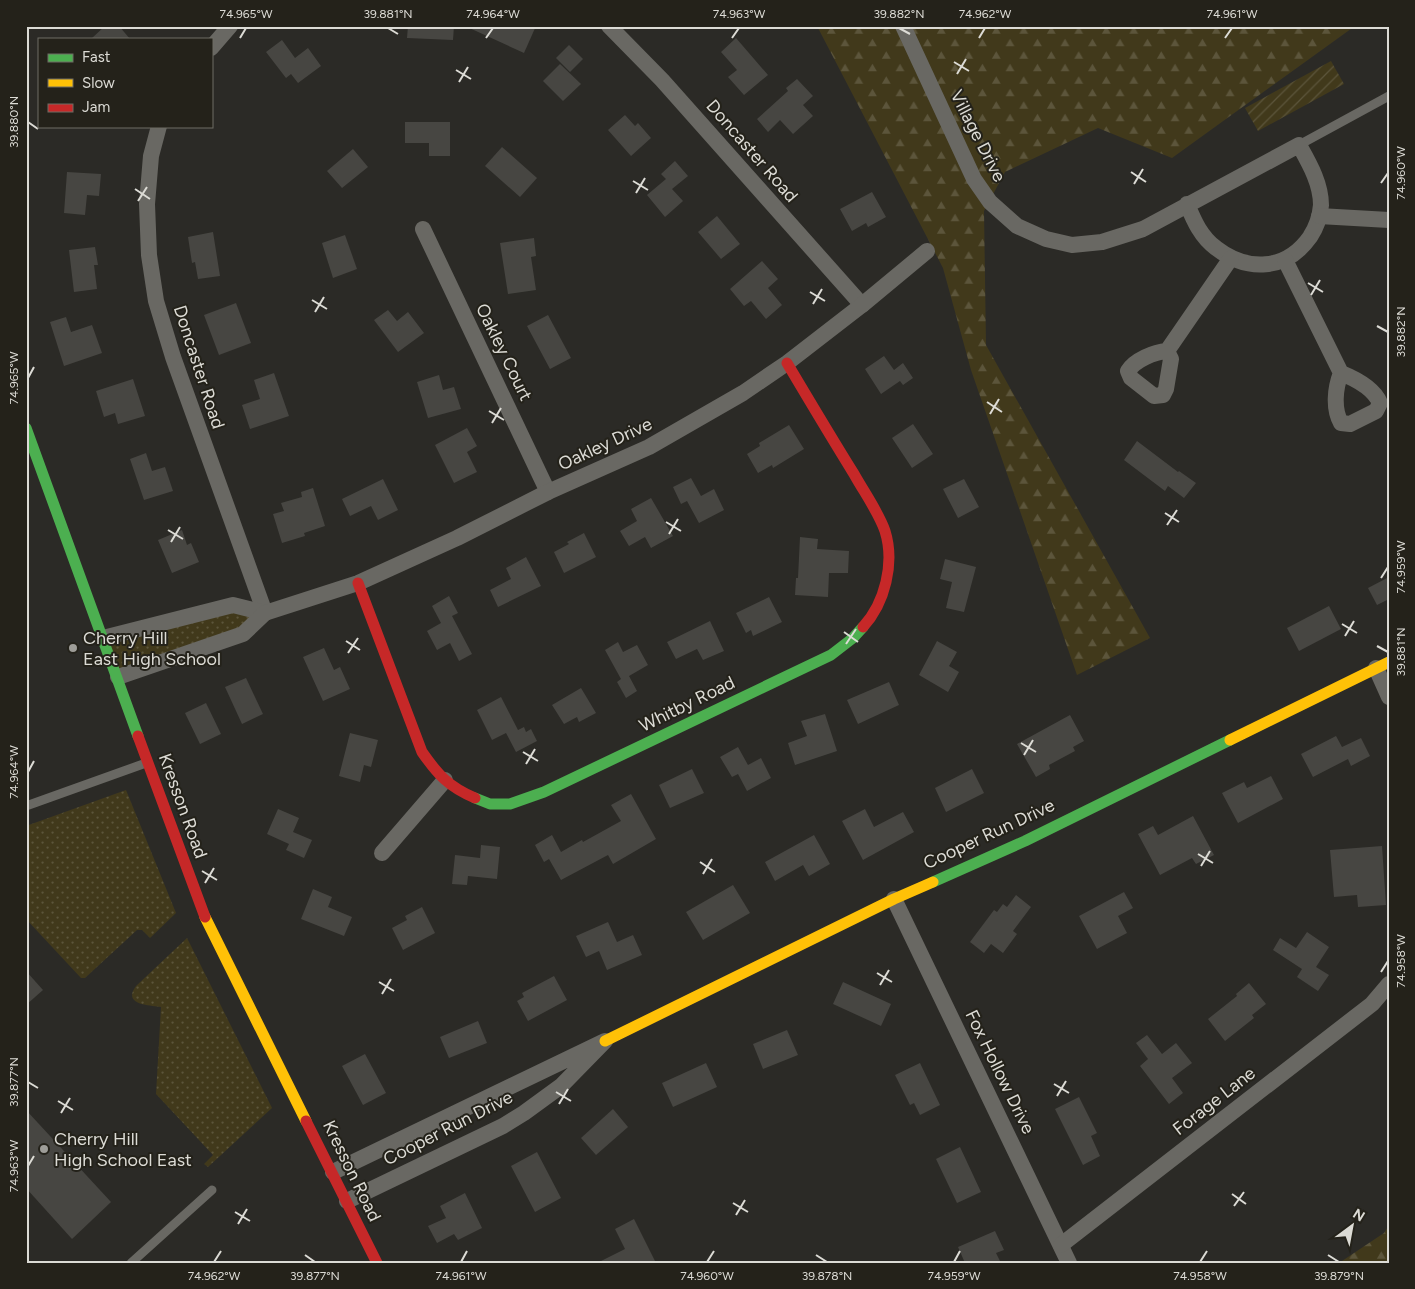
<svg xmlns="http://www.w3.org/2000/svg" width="1415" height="1289" font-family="Figtree,sans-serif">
<defs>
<pattern id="grass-dots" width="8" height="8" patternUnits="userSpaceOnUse" patternTransform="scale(1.25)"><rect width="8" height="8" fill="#41391b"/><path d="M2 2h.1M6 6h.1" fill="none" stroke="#5c553b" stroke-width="1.8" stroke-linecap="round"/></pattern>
<pattern id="forest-firs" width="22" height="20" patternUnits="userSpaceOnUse" patternTransform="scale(1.25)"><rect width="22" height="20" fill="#41391b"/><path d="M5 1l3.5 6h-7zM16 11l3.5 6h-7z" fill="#5c553b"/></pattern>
<pattern id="garden-furrows" width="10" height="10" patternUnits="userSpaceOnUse" patternTransform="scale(1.25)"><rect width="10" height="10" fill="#41391b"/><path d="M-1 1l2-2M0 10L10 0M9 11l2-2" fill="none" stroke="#5c553b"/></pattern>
</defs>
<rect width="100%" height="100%" fill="#2b2a26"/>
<g fill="url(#grass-dots)">
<path d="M233 605 265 613 243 634 118 677 103 638Z"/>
<path d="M126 790 176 913 150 938 142 930H137L85 978H81L26 919V826Z"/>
<path d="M187 938 272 1108 208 1167 204 1164 213 1155 156 1094 161 1007C149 1005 122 1005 136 986Z"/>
</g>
<g fill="url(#forest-firs)">
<path d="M817 26H1355L1172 158 1098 128 1005 172 984 211 986 345 1150 638 1077 675 971 370 943 268Z"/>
<path d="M1389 1225V1263H1339L1384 1233Z"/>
</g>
<path fill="url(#garden-furrows)" d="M1331 61 1344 84 1258 131 1245 108Z"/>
<g fill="#474642">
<path d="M105 26H119L130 39H91Z"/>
<path d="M408 26H454L453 40 407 38Z"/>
<path d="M465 26H536L524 53Z"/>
<path d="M736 38 768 75 744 95 728 77 737 70 721 52Z"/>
<path d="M282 40 295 58 308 48 321 66 298 83 291 74 286 78 266 52Z"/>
<path d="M569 45 583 59 570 72 556 58Z"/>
<path d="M560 64 581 84 563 101 543 81Z"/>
<path d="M797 79 813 96 803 105 813 116 793 134 780 120 768 132 757 119 788 91 786 88Z"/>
<path d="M625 115 635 126 638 123 651 138 631 156 608 130Z"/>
<path d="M405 122H450V156H429V143H405Z"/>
<path d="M502 147 537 178 520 197 485 166Z"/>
<path d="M353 149 368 167 342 188 327 171Z"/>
<path d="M675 161 688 176 672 189 683 201 665 217 647 195 666 179 661 174Z"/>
<path d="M67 172 101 174 99 196 87 195 85 215 64 213Z"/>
<path d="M872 192 886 217 868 227 866 223 852 231 840 209Z"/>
<path d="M717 216 740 244 721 259 698 232Z"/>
<path d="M213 232 220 276 198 279 195 262 192 263 188 237Z"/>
<path d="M345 235 357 269 333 278 322 243Z"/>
<path d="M534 238 536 256 531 257 536 290 508 294 500 243Z"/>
<path d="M95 247 98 265H94L97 289 74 292 69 250Z"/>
<path d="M762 261 778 279 768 288 782 305 766 319 751 301 744 306 730 289Z"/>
<path d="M236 303 251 343 219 355 204 315Z"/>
<path d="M388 310 397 321 408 312 424 333 398 352 374 320Z"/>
<path d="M548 315 571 358 550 369 527 326Z"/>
<path d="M66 317 71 332 92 325 102 353 64 366 50 322Z"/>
<path d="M884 356 894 370 903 363 913 378 903 385 900 381 881 394 865 369Z"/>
<path d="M274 373 289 416 250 429 242 405 260 399 254 380Z"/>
<path d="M439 375 443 390 454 387 461 409 428 418 417 382Z"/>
<path d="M133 379 145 416 118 424 115 413 104 417 96 391Z"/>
<path d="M913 424 933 454 912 468 892 438Z"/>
<path d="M789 425 804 449 773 468 772 465 758 473 747 454 760 446 759 443Z"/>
<path d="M467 428 477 446 467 452 477 472 454 483 435 445Z"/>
<path d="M1137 441 1178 472 1179 471 1196 483 1184 498 1168 486 1165 491 1124 460Z"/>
<path d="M146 453 152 471 165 467 173 491 144 500 130 459Z"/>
<path d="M691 478 701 496 714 489 724 510 699 523 687 501 681 504 673 487Z"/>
<path d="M383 479 398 510 378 520 371 506 350 516 342 499Z"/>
<path d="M964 479 979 507 958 518 943 489Z"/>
<path d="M313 488 325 526 304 533 305 536 282 543 273 514 284 511 281 503 302 497 301 492Z"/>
<path d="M651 498 673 536 651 548 645 537 629 546 620 531 637 521 631 509Z"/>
<path d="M182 530 187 545 191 543 199 562 172 573 158 540Z"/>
<path d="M584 533 596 557 564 573 554 552 569 544 567 542Z"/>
<path d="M800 537 818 539 817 549 849 551 848 573H829L828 597 795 595 796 578H798Z"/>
<path d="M526 557 541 586 498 607 490 590 511 579 506 568Z"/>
<path d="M945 559 976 567 964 612 946 608 952 582 940 579Z"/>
<path d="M1389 577V599L1377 605 1368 588Z"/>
<path d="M449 596 458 613 452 616 472 654 459 661 450 643 437 650 427 631 441 623 432 606Z"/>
<path d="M769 597 782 622 753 636 751 630 746 633 736 613Z"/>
<path d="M1329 606 1341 629 1299 651 1287 628Z"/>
<path d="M710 621 724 651 703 660 697 649 676 659 667 642Z"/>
<path d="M937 641 957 652 949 666 959 672 948 692 919 675Z"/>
<path d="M618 642 623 652 637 645 648 665 629 676 637 691 626 698 617 682 621 679 605 650Z"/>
<path d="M324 648 334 670 340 667 350 689 323 701 303 657Z"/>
<path d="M246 678 263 714 242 724 225 687Z"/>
<path d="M889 682 899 705 858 724 847 700Z"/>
<path d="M581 688 596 713 579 722 577 717 564 724 552 705Z"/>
<path d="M501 697 518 730 524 727 526 732 531 729 537 741 516 752 506 733 492 740 477 710Z"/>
<path d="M206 703 221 734 200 744 185 713Z"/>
<path d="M825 714 837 751 795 765 788 743 807 736 801 721Z"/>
<path d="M1070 715 1084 741 1073 747 1075 751 1049 765 1050 769 1036 777 1017 744Z"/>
<path d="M350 733 378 740 371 767 364 765 360 782 339 776Z"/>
<path d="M1336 736 1342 747 1361 738 1370 756 1351 766 1348 759 1313 777 1301 754Z"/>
<path d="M738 747 748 765 761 758 771 778 747 791 738 774 732 777 720 757Z"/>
<path d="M692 769 704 793 670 808 659 785Z"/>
<path d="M972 769 984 793 946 812 935 788Z"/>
<path d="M1271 776 1283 799 1238 823 1222 793 1244 782 1247 788Z"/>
<path d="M631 794 656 839 613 864 608 855 561 880 549 859 544 862 535 845 552 835 561 852 582 840 583 842 621 821 611 805Z"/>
<path d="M278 809 299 818 293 832 312 840 304 858 286 850 289 844 267 834Z"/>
<path d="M865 809 874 827 903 812 914 832 863 860 842 821Z"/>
<path d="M1193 816 1214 855 1196 864 1192 858 1160 875 1138 834 1153 826 1158 835Z"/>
<path d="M814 835 830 864 809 876 803 865 775 881 765 862Z"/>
<path d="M481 845 500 847 497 879 468 876 467 885 452 884 455 855 480 858Z"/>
<path d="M1382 846 1386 905 1358 907 1357 895 1334 897 1330 850Z"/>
<path d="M733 885 750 913 703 940 686 912Z"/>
<path d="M313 889 332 897 328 907 352 917 344 936 301 919Z"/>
<path d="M1124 892 1133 908 1118 916 1127 933 1097 949 1079 916Z"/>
<path d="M1016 895 1031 907 1013 931 1017 934 1003 953 991 944 984 953 970 942 994 910 997 912 1003 904 1007 907Z"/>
<path d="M422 907 435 933 403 950 392 928 407 920 405 916Z"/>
<path d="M608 922 617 942 633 935 642 955 607 970 599 951 586 957 576 936Z"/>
<path d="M1307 932 1329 947 1316 967 1329 975 1318 991 1297 977 1302 969 1273 950 1280 938 1296 948Z"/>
<path d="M26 971 43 990 26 1005Z"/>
<path d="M554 976 567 1000 528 1021 517 1001 524 997 522 993Z"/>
<path d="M843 982 891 1004 881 1026 833 1004Z"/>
<path d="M1249 983 1266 1004 1252 1015 1254 1018 1225 1041 1208 1019 1237 996 1236 994Z"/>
<path d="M478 1021 487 1043 449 1058 440 1037Z"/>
<path d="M787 1030 798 1055 763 1069 753 1044Z"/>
<path d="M1147 1035 1162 1054 1176 1043 1192 1063 1172 1078 1183 1093 1169 1104 1140 1066 1148 1059 1136 1043Z"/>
<path d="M365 1054 386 1093 363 1105 342 1066Z"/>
<path d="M706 1063 717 1087 673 1107 662 1083Z"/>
<path d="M920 1063 940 1105 920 1115 914 1103 910 1105 895 1075Z"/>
<path d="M1079 1097 1097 1133 1091 1136 1100 1156 1083 1165 1055 1109Z"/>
<path d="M613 1109 628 1127 596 1155 581 1138Z"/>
<path d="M26 1110 111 1202 72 1239 26 1188Z"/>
<path d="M960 1147 981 1192 957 1203 936 1159Z"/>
<path d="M537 1152 561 1198 535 1212 511 1166Z"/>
<path d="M465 1193 482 1228 458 1240 454 1234 437 1243 428 1226 446 1218 440 1206Z"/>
<path d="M634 1219 656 1263H597L625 1249 615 1229Z"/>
<path d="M995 1231 1004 1250 996 1253 1001 1263H965L958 1247Z"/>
</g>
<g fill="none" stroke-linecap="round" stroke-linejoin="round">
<g stroke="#696863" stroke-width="9">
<path d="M1299 145 1389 96"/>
<path d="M26 806 146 763"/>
<path d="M131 1263 212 1190"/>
</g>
<g stroke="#696863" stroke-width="16">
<path d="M609 26 662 80 862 305"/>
<path d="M903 26 974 179 990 202 1017 226 1046 239 1072 245 1102 242 1143 229 1299 145C1309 163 1321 183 1321 205 1320 217 1316 228 1310 237 1286 271 1247 272 1216 248 1201 237 1194 221 1187 204"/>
<path d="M211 48 230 26"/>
<path d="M159 126 151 156 147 204 149 255 156 301 173 357 265 613"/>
<path d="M1319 216 1389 220"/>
<path d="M423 229 548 492"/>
<path d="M1285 260 1341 373C1335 388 1333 409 1341 423L1350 424 1376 411 1380 403C1374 389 1356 379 1341 373"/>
<path d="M1167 351 1171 359 1166 389 1163 395 1154 396 1131 378 1128 371C1135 360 1154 352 1167 351L1231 258"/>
<path d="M103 638 233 605 265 613"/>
<path d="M1376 668 1389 697"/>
<path d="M118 677 243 634 265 613 358 583 457 538 548 492 649 447 743 393 787 363 862 305 927 251"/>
<path d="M382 853 445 780"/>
<path d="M894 899 1069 1263"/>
<path d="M333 1172 605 1041 561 1086 524 1113 503 1126 347 1201"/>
<path d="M1061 1245 1372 1004 1389 984"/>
</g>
<g stroke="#4caf50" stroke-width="11">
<path d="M26 428 138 736"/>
<path d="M475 798 490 804H510L544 792 831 655 853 638 863 627"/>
<path d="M933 882 1025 841 1230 740"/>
</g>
<g stroke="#ffc107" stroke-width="11">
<path d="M1230 740 1389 662"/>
<path d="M205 917 306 1121"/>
<path d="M605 1041 894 899 933 882"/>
</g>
<g stroke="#c62828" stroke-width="11">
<path d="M787 363C809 400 831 437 854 474 864 492 879 513 885 531 895 563 885 603 863 627"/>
<path d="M358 583 422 752C438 775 449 787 475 798"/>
<path d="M138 736 205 917"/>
<path d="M306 1121 377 1263"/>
</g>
</g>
<path fill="none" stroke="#dcdbd5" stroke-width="2" d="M388 28 398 34M899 28 910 34M240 38 246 28M486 38 493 28M732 38 739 28M979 38 985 28M1225 38 1232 28M954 62 969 71M456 70 471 79M957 74 966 59M459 82 468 67M28 122 38 129M1131 172 1146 182M633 181 648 190M1381 183 1388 173M1134 184 1143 169M135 189 150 199M636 193 645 178M138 201 147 187M1308 283 1323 292M810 292 825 301M1311 295 1320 280M312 300 327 309M813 304 822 289M315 312 324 297M1377 326 1388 332M28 378 34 367M987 402 1002 412M489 411 504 420M990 414 999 399M492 423 501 408M1165 513 1179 522M666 522 681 531M1167 525 1177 510M168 530 183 539M669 534 678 519M171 542 180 527M1381 578 1388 567M1342 624 1357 633M844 632 858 642M1345 636 1354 621M346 641 360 650M846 644 856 629M1377 646 1388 652M348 653 358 638M1021 743 1036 752M523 752 538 761M1024 755 1033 740M526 764 535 749M28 772 34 761M1198 854 1213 863M700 862 715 872M1201 866 1210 851M202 871 217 880M703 874 712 859M205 883 214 868M1381 972 1388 961M877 973 892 982M379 982 394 991M880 985 889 970M382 994 391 979M28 1082 38 1088M1054 1084 1069 1093M556 1092 571 1101M1057 1096 1066 1081M58 1101 73 1110M559 1104 568 1089M61 1113 70 1098M28 1166 34 1156M1232 1194 1246 1204M733 1203 748 1212M1234 1206 1244 1192M235 1212 250 1221M736 1215 745 1200M238 1224 247 1209M305 1255 315 1262M816 1255 827 1262M1328 1255 1339 1262M214 1262 221 1251M461 1262 467 1251M707 1262 714 1251M954 1262 960 1251M1200 1262 1207 1251"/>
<g fill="#9e9d98" stroke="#24221a" stroke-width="2">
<circle cx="73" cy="648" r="5"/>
<circle cx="44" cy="1149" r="5"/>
</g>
<g text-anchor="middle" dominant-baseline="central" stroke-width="4" stroke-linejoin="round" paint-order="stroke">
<g font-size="18" fill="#dcdbd5" stroke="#24221a">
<text transform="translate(978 136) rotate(63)">Village Drive</text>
<text transform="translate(752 151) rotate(49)">Doncaster Road</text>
<text transform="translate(504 352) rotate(64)">Oakley Court</text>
<text transform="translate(199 367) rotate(72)">Doncaster Road</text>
<text transform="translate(605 444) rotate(-25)">Oakley Drive</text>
<text transform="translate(687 704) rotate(-26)">Whitby Road</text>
<text transform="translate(183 806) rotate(70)">Kresson Road</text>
<text transform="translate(989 834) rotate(-25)">Cooper Run Drive</text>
<text transform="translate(1000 1072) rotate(64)">Fox Hollow Drive</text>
<text transform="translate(1214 1101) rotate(-38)">Forage Lane</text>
<text transform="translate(448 1128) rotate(-27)">Cooper Run Drive</text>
<text transform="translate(352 1171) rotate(64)">Kresson Road</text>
</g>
<g font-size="18" fill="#dcdbd5" stroke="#24221a" text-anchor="start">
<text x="83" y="638">Cherry Hill<tspan x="83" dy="21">East High School</tspan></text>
<text x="54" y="1139">Cherry Hill<tspan x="54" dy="21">High School East</tspan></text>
</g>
</g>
<rect width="1415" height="1289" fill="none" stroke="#24221a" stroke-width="55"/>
<rect x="38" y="38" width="175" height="90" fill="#24221a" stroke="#6e6c65"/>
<rect x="48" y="54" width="25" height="8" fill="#4caf50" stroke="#6e6c65"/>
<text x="82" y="62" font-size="15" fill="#dcdbd5">Fast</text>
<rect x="48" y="79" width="25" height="8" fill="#ffc107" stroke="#6e6c65"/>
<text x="82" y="88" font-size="15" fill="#dcdbd5">Slow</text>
<rect x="48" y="104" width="25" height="8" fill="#c62828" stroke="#6e6c65"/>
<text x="82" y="112" font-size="15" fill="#dcdbd5">Jam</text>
<g transform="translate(1352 1226) rotate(32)" stroke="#24221a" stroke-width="4" paint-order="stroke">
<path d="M0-4L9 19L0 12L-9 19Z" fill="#dcdbd5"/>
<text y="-8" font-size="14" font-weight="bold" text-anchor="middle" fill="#dcdbd5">N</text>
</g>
<rect x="28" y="28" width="1360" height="1234" fill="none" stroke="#dcdbd5" stroke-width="2"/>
<g font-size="12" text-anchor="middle" fill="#dcdbd5">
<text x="246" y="18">74.965°W</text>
<text x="388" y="18">39.881°N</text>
<text x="493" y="18">74.964°W</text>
<text x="739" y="18">74.963°W</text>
<text x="899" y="18">39.882°N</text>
<text x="985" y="18">74.962°W</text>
<text x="1232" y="18">74.961°W</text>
<text transform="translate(14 122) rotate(-90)" y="4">39.880°N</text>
<text transform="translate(1401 173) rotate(-90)" y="4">74.960°W</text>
<text transform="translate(1401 332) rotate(-90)" y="4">39.882°N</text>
<text transform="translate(14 378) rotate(-90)" y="4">74.965°W</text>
<text transform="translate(1401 567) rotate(-90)" y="4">74.959°W</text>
<text transform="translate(1401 652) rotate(-90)" y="4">39.881°N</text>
<text transform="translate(14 772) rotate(-90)" y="4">74.964°W</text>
<text transform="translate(1401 961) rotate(-90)" y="4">74.958°W</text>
<text transform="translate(14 1082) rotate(-90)" y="4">39.877°N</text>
<text transform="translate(14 1166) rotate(-90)" y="4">74.963°W</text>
<text x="214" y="1280">74.962°W</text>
<text x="315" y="1280">39.877°N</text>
<text x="461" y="1280">74.961°W</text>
<text x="707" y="1280">74.960°W</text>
<text x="827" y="1280">39.878°N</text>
<text x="954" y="1280">74.959°W</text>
<text x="1200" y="1280">74.958°W</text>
<text x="1339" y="1280">39.879°N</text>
</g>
</svg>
